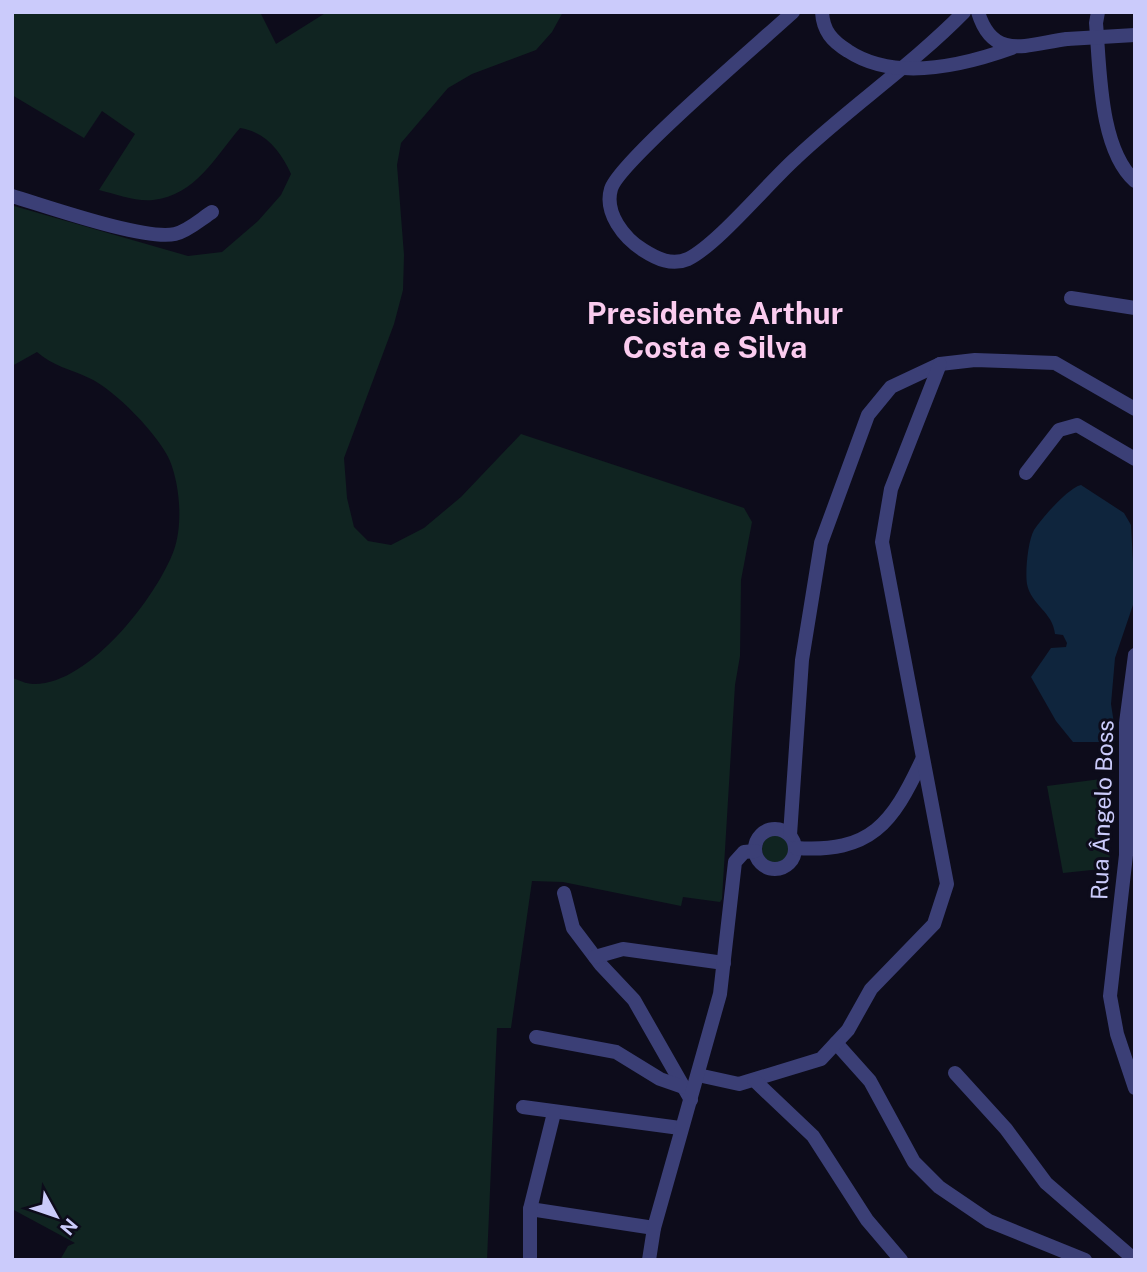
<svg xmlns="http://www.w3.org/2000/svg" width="1147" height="1272" font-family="'Public Sans',sans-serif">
<rect width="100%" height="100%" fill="#0d0c1b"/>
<g fill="#102421">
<path d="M12 12H260L276 44 327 12H563L552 32 536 50 472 74 448 88 401 143 397 165 404 255 403 290 394 324 344 458 347 498 354 527 368 541 391 545 424 528 461 497 521 434 744 508 752 522 741 580 740 656 735 685 722 899 720 902 683 897 681 906 563 882 532 881 511 1028H497L487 1260H60L68 1246 75 1243 12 1209V678C19 680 26 684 33 684 88 686 157 597 174 550 183 524 180 486 170 461 160 436 113 388 89 378 70 369 53 366 37 352L12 366V210L14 206 188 256 222 252 258 221 281 195 291 174C281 152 266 132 240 128 215 157 196 195 153 200 137 202 115 194 99 190L135 134 102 111 84 138 12 95Z"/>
<path d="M1101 779 1111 868 1063 873 1047 786Z"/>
<circle cx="776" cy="849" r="14"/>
</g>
<path fill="#0f253d" d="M1081 485 1124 513 1131 525 1135 599 1115 658 1111 704 1115 730 1099 742H1073L1056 721 1031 677 1051 648 1066 647 1067 643 1063 635 1055 634C1053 612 1031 605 1027 584 1025 571 1028 541 1034 530 1042 518 1068 488 1081 485Z"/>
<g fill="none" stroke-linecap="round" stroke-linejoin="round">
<g stroke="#3b3f76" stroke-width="14">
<path d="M793 12C764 39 618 163 611 189 604 213 624 238 643 250 657 259 672 266 688 259 718 244 768 183 796 158 850 107 912 65 964 12"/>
<path d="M822 12C823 31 832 41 848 51 895 82 962 66 1012 48"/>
<path d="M978 12C993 62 1028 44 1067 39"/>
<path d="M1098 12 1096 23C1100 68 1099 149 1135 181"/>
<path d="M12 196C46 206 145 241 175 234 188 231 201 219 212 212"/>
<path d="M1071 298 1135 308"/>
<path d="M1026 473 1059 430 1077 425 1135 459"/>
<path d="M1135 655 1126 723V855L1110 996 1117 1034 1135 1088"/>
<circle cx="775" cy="849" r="20"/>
<path d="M790 835 802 660 821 543 868 415 891 387 940 364 975 360 1055 363 1135 409"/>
<path d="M796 848C871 853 892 824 922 760"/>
<path d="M564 893 573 928 601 965 634 1000 691 1100"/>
<path d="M595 957 623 949 724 963"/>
<path d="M536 1037 616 1052 660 1079 683 1087"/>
<path d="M836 1043 870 1081 914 1162 939 1187 989 1221 1085 1260"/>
<path d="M955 1073 1006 1129 1046 1183 1135 1260"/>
<path d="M698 1075 739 1084 821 1059 848 1030 871 989 934 924 947 884 882 542 891 489 940 364"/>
<path d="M754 1080 813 1136 867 1220 901 1260"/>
<path d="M523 1107 680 1128"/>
<path d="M530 1209 654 1228"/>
<path d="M530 1260V1209L554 1113"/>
<path d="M649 1260 654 1228 720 994 735 862 744 852 755 851"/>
</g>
<path stroke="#3b3f76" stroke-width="14" d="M1067 39 1135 35"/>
</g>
<g text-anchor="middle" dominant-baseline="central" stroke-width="6" stroke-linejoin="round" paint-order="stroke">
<g font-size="23" fill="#cbcbfb" stroke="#0d0c1b">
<text transform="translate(1102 810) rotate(-88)">Rua Ângelo Boss</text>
</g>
<g font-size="30" font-weight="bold" fill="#fbccef" stroke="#0d0c1b">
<text x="715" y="313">Presidente Arthur<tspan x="715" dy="34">Costa e Silva</tspan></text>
</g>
</g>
<rect width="1147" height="1272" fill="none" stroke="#cbcbfb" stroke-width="28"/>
<g transform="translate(56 1216) rotate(130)" stroke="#0d0c1b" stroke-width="5" paint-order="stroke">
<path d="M0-5L12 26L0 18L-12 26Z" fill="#cbcbfb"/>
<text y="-10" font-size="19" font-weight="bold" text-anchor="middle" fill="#cbcbfb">N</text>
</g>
</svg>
